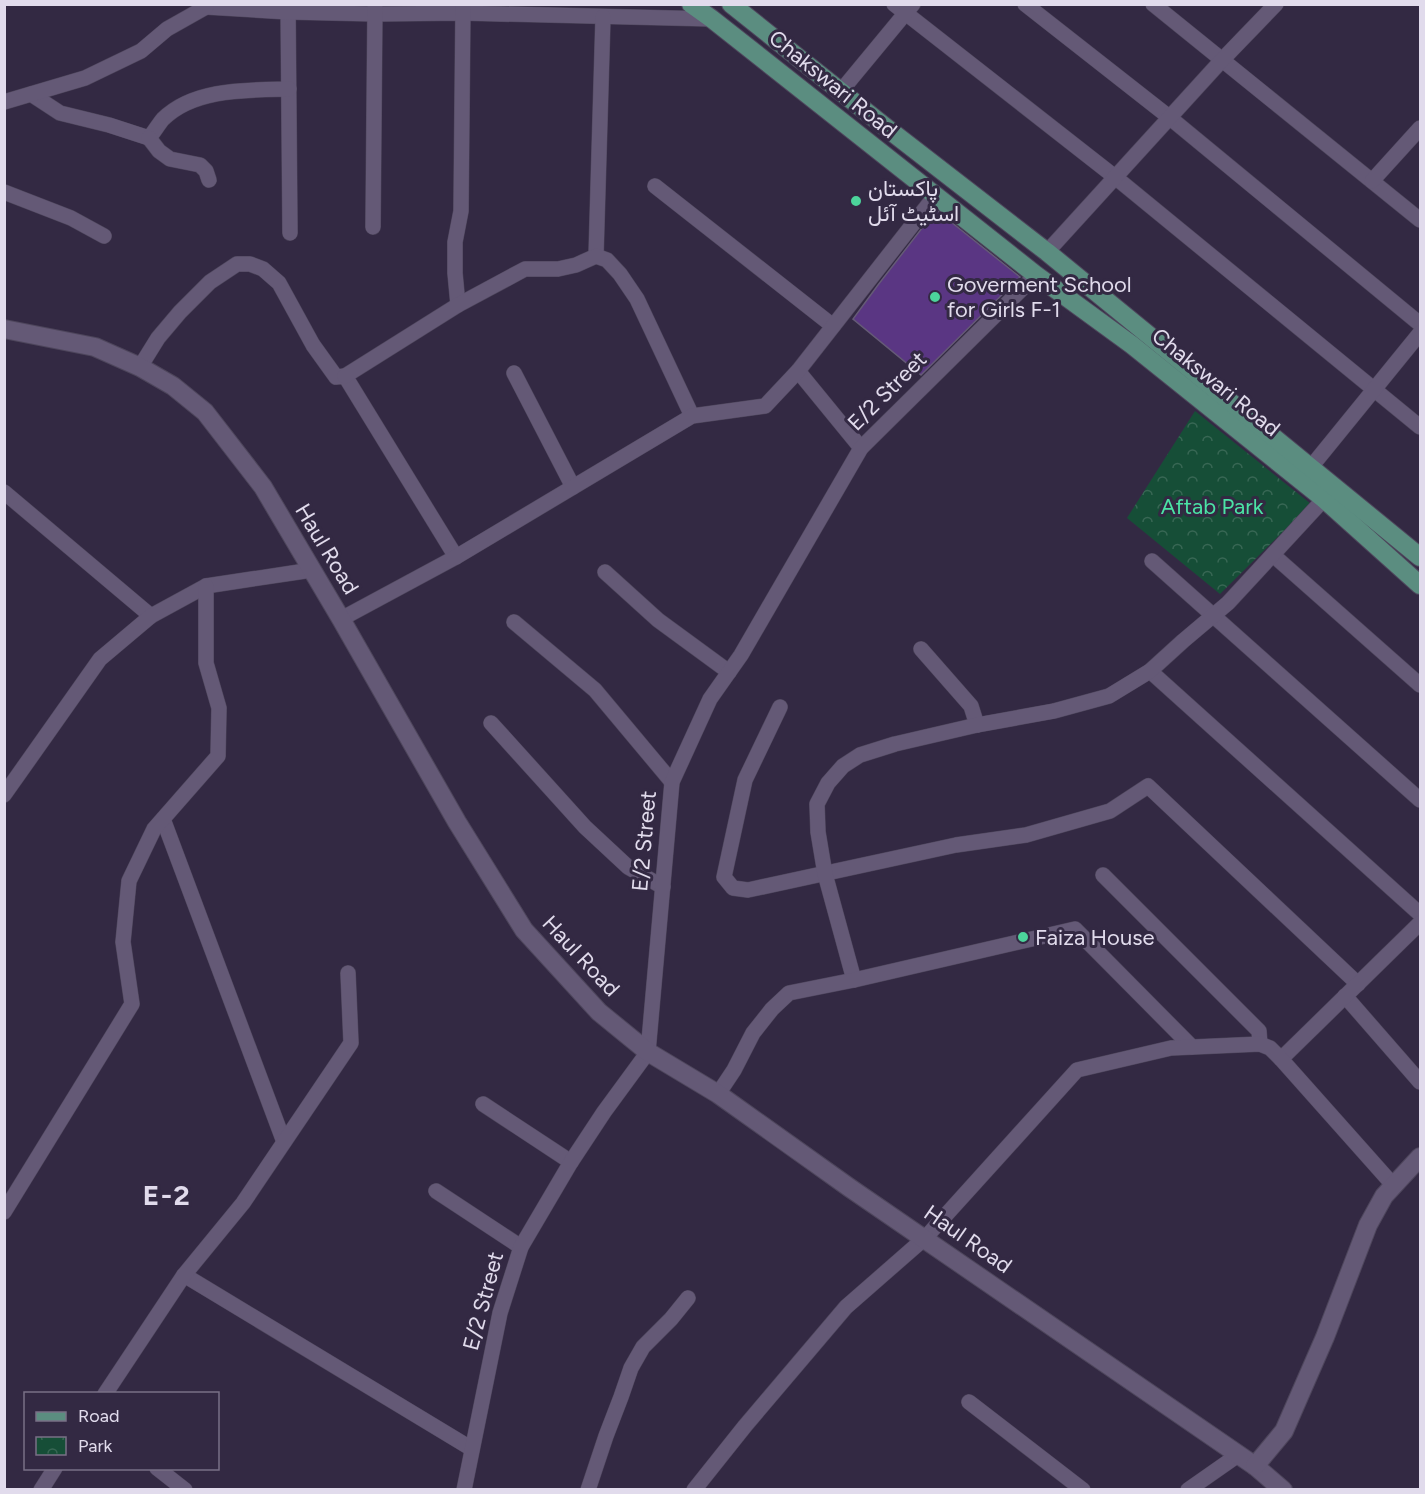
<svg xmlns="http://www.w3.org/2000/svg" width="1425" height="1494" font-family="Figtree,Vazirmatn,sans-serif">
<defs>
<pattern id="park-crowns" width="20" height="18" patternUnits="userSpaceOnUse" patternTransform="scale(1.5)"><rect width="20" height="18" fill="#164e37"/><path d="M2 6a3 3 0 1 1 6 0M12 15a3 3 0 1 1 6 0" fill="none" stroke="#386754"/></pattern>
</defs>
<rect width="100%" height="100%" fill="#332943"/>
<path fill="url(#park-crowns)" d="M1195 411 1311 504 1220 594 1127 518Z"/>
<path fill="#5a3683" stroke="#655a77" stroke-width="1.5" d="M936 210 1020 277 921 375 853 319 878 285Z"/>
<g fill="none" stroke-linecap="round" stroke-linejoin="round">
<g stroke="#4e465c" stroke-width="16">
<g id="street">
<path d="M288 4 290 233"/>
<path d="M894 4 1115 177 1420 427"/>
<path d="M1025 4 1169 117 1420 324"/>
<path d="M1153 4 1420 220"/>
<path d="M206 7 288 12 375 14 463 13 712 19"/>
<path d="M841 91 913 4"/>
<path d="M31 94 60 113 109 125 149 138C154 132 158 125 163 119 194 88 248 90 289 89"/>
<path d="M4 102 85 78 141 51 167 29 206 7V4"/>
<path d="M149 138 159 151 170 159 200 165 206 171 209 180"/>
<path d="M1372 181 1420 128"/>
<path d="M655 186 833 326"/>
<path d="M4 192 71 218 104 236"/>
<path d="M373 227 375 4"/>
<path d="M1047 252 1222 60 1276 4"/>
<path d="M596 256 603 17"/>
<path d="M458 305 455 273V242L461 211 463 4"/>
<path d="M140 367 158 338 180 312 210 282 237 264H250L263 269 279 283 313 345 336 377 345 376 456 557"/>
<path d="M798 371 861 448"/>
<path d="M514 373 573 487"/>
<path d="M345 376 458 305 525 269H558L576 265 596 256 607 260 620 274 637 299 692 416"/>
<path d="M1311 467 1420 333"/>
<path d="M4 492 151 616"/>
<path d="M1273 555 1420 685"/>
<path d="M1152 561 1420 800"/>
<path d="M605 572 658 620 729 672"/>
<path d="M341 619 456 557 692 416 765 406 798 371 935 196"/>
<path d="M514 622 595 690 672 782"/>
<path d="M921 649 971 706 977 725"/>
<path d="M1150 671 1420 914"/>
<path d="M780 707 745 780 724 877 733 888 748 890 956 845 1026 835 1110 811 1148 786 1358 984"/>
<path d="M491 723 585 827 628 867 663 887"/>
<path d="M4 795 100 659 151 616 206 586 312 570"/>
<path d="M163 819 284 1142"/>
<path d="M1103 875 1259 1031 1260 1044"/>
<path d="M854 980 825 874 818 832 817 804 828 783 843 766 860 755 895 744 977 725 1054 711 1109 696 1150 671 1183 641 1228 603 1324 499"/>
<path d="M1345 996 1420 1082"/>
<path d="M1281 1059 1420 923"/>
<path d="M718 1094 734 1070 753 1033 772 1009 789 993 854 980 1075 929 1192 1047"/>
<path d="M483 1104 571 1162"/>
<path d="M436 1191 521 1247"/>
<path d="M4 1212 132 1004 123 942 129 881 154 829 218 756 219 708 206 663V586"/>
<path d="M184 1275 472 1449"/>
<path d="M105 1394 184 1275 243 1203 351 1043 348 973"/>
<path d="M969 1402 1083 1490"/>
<path d="M157 1468 185 1490"/>
<path d="M41 1490 55 1468"/>
<path d="M464 1490 500 1313 521 1247 571 1162 604 1112 648 1052 672 782 710 699 741 655 861 448 1036 275"/>
<path d="M588 1490 606 1436 621 1397 631 1368 643 1347 671 1319 688 1298"/>
<path d="M694 1490 745 1426 846 1307 926 1237 1077 1070 1171 1048 1260 1044 1270 1048 1281 1059 1394 1186"/>
<path d="M1188 1490 1238 1455"/>
</g>
</g>
<g stroke="#4e465c" stroke-width="20">
<g id="secondary">
<path d="M4 329 95 347 140 367 173 386 205 412 263 487 341 619 457 822 524 930 599 1012 648 1052 718 1094 850 1188 1255 1466 1283 1490"/>
<path d="M1255 1466 1284 1431 1325 1337 1368 1225 1384 1196 1420 1157"/>
</g>
</g>
<g stroke="#4e465c" stroke-width="20">
<g id="primary">
<path d="M691 4 712 19 1036 275 1132 345 1324 499 1420 585"/>
<path d="M731 4 888 129 1047 252 1420 557"/>
</g>
</g>
<use href="#street" stroke="#645976" stroke-width="15"/>
<use href="#secondary" stroke="#645976" stroke-width="18"/>
<use href="#primary" stroke="#5b8d80" stroke-width="18"/>
</g>
<g fill="#4cd49b" stroke="#332943" stroke-width="2">
<circle cx="856" cy="201" r="6"/>
<circle cx="935" cy="297" r="6"/>
<circle cx="1023" cy="937" r="6"/>
</g>
<g text-anchor="middle" dominant-baseline="central" stroke-width="6" stroke-linejoin="round" paint-order="stroke">
<g font-size="22" fill="#e1dbec" stroke="#332943">
<text transform="translate(833 84) rotate(39)">Chakswari Road</text>
<text transform="translate(1216 382) rotate(39)">Chakswari Road</text>
<text transform="translate(887 391) rotate(-45)">E/2 Street</text>
<text transform="translate(327 549) rotate(59)">Haul Road</text>
<text transform="translate(644 841) rotate(-85)">E/2 Street</text>
<text transform="translate(581 956) rotate(47)">Haul Road</text>
<text transform="translate(968 1239) rotate(35)">Haul Road</text>
<text transform="translate(483 1301) rotate(-75)">E/2 Street</text>
</g>
<g font-size="22" fill="#e1dbec" stroke="#332943" text-anchor="start">
<text x="868" y="188">پاکستان<tspan x="868" dy="25">اسٹیٹ آئل</tspan></text>
<text x="947" y="284">Goverment School<tspan x="947" dy="25">for Girls F-1</tspan></text>
<text x="1035" y="937">Faiza House</text>
</g>
<g font-size="22" fill="#4be3a5" stroke="#332943">
<text x="1212" y="506">Aftab Park</text>
</g>
<g font-size="28" font-weight="bold" letter-spacing="1.5" fill="#e1dbec" stroke="#332943">
<text x="167" y="1195">E-2</text>
</g>
</g>
<rect width="1425" height="1494" fill="none" stroke="#e1dbec" stroke-width="12"/>
<rect x="24" y="1392" width="195" height="78" fill="#332943" stroke="#797087" stroke-width="1.5"/>
<rect x="36" y="1412" width="30" height="9" fill="#5b8d80" stroke="#797087" stroke-width="1.5"/>
<text x="78" y="1422" font-size="18" fill="#e1dbec">Road</text>
<rect x="36" y="1437" width="30" height="18" fill="url(#park-crowns)" stroke="#797087" stroke-width="1.5"/>
<text x="78" y="1452" font-size="18" fill="#e1dbec">Park</text>
</svg>
